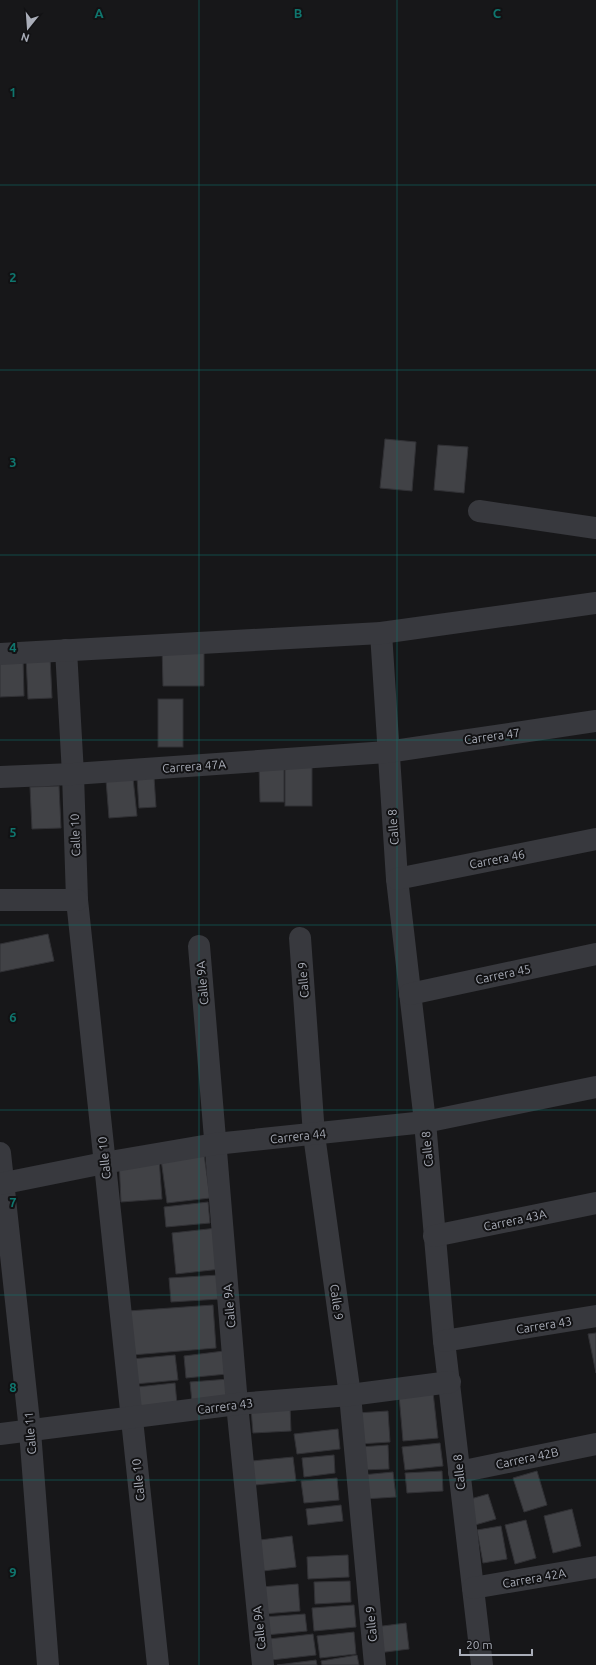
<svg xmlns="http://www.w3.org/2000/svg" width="596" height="1665" font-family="Ubuntu,sans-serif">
<rect width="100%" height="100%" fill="#171719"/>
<g fill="#414246" stroke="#313135">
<path d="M385 439 416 442 412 491 380 488Z"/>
<path d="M438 445 468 447 464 493 434 490Z"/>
<path d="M162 645H204V686H163Z"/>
<path d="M50 656 52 698 28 699 26 657Z"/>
<path d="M23 659 24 696 0 697V660Z"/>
<rect x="158" y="699" width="25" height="48"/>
<rect x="285" y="764" width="27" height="42"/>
<path d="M259 765H284V802H260Z"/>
<path d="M154 777 156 807 139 808 137 778Z"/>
<path d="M133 778 137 816 109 818 106 780Z"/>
<path d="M59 786 61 828 32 829 30 787Z"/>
<path d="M48 934 54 961 0 972V944Z"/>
<path d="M204 1154 210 1198 167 1203 161 1159Z"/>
<path d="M159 1158 162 1199 121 1202 119 1160Z"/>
<path d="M208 1202 210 1223 166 1227 164 1207Z"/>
<path d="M217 1228 221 1269 176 1274 172 1233Z"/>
<path d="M219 1275 220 1299 171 1302 169 1278Z"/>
<path d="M213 1305 216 1348 132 1355 128 1311Z"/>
<path d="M596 1333V1373L588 1334Z"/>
<path d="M224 1351 227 1374 186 1378 184 1356Z"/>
<path d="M175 1355 178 1380 135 1384 132 1359Z"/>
<path d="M229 1379 231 1398 192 1402 190 1382Z"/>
<path d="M175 1383 177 1404 139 1408 137 1387Z"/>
<path d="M433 1392 438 1438 403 1441 399 1395Z"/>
<path d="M290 1406 291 1431 253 1433 251 1409Z"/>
<path d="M388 1411 390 1442 359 1444 357 1413Z"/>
<path d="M338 1429 340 1449 297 1454 294 1434Z"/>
<path d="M440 1443 443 1466 405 1470 402 1447Z"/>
<path d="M388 1445 389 1469 362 1470 360 1447Z"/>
<path d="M334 1455 335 1473 304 1477 302 1458Z"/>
<path d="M293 1457 296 1481 255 1485 252 1461Z"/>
<path d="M442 1471 443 1491 407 1493 405 1473Z"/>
<path d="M537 1471 547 1505 524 1512 513 1478Z"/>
<path d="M393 1472 396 1497 364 1499 362 1475Z"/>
<path d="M337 1478 339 1500 304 1503 301 1481Z"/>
<path d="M488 1494 496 1519 475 1525 467 1500Z"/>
<path d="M341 1505 343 1521 308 1525 306 1509Z"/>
<path d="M572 1509 581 1546 553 1553 544 1516Z"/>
<path d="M526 1520 536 1558 515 1564 505 1525Z"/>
<path d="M501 1526 507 1559 483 1563 477 1530Z"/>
<path d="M292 1536 296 1567 263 1571 260 1540Z"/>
<path d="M348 1555 349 1577 308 1579 307 1557Z"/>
<path d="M350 1581 351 1602 315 1604 314 1582Z"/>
<path d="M298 1584 300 1611 263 1614 261 1587Z"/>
<path d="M354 1605 356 1627 314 1631 312 1608Z"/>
<path d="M305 1614 307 1631 266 1635 264 1617Z"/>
<path d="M406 1623 409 1649 378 1653 375 1627Z"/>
<path d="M354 1632 356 1654 320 1658 317 1636Z"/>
<path d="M313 1634 316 1655 271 1660 269 1639Z"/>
<path d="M357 1655 359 1665H322L321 1661Z"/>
<path d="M316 1660 317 1665H277Z"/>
</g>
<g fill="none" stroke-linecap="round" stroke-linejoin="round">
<g stroke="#38393e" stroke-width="22">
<path d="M479 511 596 528"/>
<path d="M381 633 397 879 425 1122 444 1341 482 1665"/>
<path d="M66 650 73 774 77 900 158 1665"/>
<path d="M0 654 381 633 596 603"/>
<path d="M0 777 73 774 387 752 596 721"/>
<path d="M397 879 596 839"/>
<path d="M0 900H77"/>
<path d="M300 938 314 1135 350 1395 375 1665"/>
<path d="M199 946 237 1404 263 1665"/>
<path d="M410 994 596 954"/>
<path d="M0 1153 30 1431 48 1665"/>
<path d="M0 1184 104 1163 215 1144 425 1122 596 1087"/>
<path d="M434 1236 596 1203"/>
<path d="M444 1341 596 1316"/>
<path d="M0 1434 237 1404 350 1395 450 1382"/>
<path d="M459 1472 596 1444"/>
<path d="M473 1588 596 1567"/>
</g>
</g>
<path fill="none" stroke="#0f766e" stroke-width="1" stroke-opacity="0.55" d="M199 0V1665M397 0V1665M0 185H596M0 370H596M0 555H596M0 740H596M0 925H596M0 1110H596M0 1295H596M0 1480H596"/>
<g text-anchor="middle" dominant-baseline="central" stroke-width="4" stroke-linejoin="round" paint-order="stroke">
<g font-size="12" fill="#aaaeb9" stroke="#121214">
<text transform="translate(492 736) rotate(-8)">Carrera 47</text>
<text transform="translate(194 766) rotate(-4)">Carrera 47A</text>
<text transform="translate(393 827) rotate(-94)">Calle 8</text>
<text transform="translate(75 835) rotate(-92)">Calle 10</text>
<text transform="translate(497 859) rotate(-11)">Carrera 46</text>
<text transform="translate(503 974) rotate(-12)">Carrera 45</text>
<text transform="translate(303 980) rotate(-94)">Calle 9</text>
<text transform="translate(202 983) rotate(-95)">Calle 9A</text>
<text transform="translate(298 1136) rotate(-6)">Carrera 44</text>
<text transform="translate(427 1149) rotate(-95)">Calle 8</text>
<text transform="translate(104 1158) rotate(-96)">Calle 10</text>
<text transform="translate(515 1220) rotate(-12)">Carrera 43A</text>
<text transform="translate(337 1302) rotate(82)">Calle 9</text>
<text transform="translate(229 1306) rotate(-95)">Calle 9A</text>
<text transform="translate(544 1325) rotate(-9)">Carrera 43</text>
<text transform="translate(225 1406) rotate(-7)">Carrera 43</text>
<text transform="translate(30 1433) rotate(-95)">Calle 11</text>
<text transform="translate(527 1458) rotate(-12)">Carrera 42B</text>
<text transform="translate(459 1472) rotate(-96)">Calle 8</text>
<text transform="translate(138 1480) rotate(-96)">Calle 10</text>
<text transform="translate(534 1578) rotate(-10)">Carrera 42A</text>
<text transform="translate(371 1624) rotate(-95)">Calle 9</text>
<text transform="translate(259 1628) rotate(-96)">Calle 9A</text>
</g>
</g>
<g font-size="13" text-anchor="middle" font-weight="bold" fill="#0f766e" stroke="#121214" stroke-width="4" stroke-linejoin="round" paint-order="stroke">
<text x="99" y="18">A</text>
<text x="298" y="18">B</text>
<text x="497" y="18">C</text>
<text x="13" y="97">1</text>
<text x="13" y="282">2</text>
<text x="13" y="467">3</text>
<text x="13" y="652">4</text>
<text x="13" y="837">5</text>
<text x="13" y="1022">6</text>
<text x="13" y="1207">7</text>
<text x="13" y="1392">8</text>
<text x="13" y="1577">9</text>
</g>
<g transform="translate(28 28) rotate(197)" stroke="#121214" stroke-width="3" paint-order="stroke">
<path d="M0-3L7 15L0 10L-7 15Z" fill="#aaaeb9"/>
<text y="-6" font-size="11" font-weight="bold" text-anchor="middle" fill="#aaaeb9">N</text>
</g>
<path d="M460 1649v6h72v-6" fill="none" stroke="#aaaeb9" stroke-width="2"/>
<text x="466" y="1649" font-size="12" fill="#aaaeb9" stroke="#121214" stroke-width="3" paint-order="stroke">20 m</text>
</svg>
